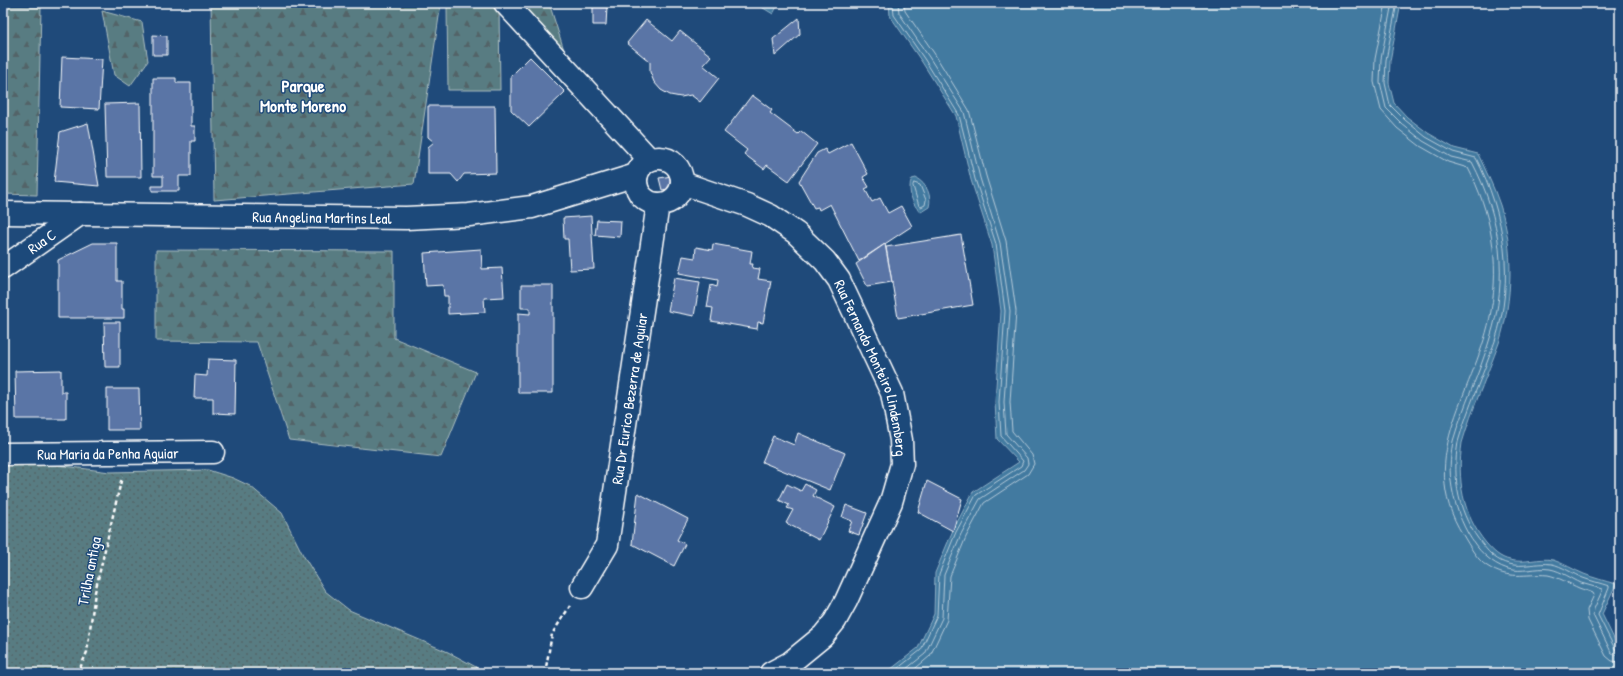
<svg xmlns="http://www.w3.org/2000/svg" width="1623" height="676" font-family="'Patrick Hand',sans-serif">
<defs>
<pattern id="grass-dots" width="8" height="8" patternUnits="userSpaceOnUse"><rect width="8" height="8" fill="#587c82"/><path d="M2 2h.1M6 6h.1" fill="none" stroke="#526467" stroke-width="1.8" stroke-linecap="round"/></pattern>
<pattern id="forest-firs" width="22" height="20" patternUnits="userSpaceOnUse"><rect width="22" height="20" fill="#587c82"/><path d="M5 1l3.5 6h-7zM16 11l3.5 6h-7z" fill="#526467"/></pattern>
</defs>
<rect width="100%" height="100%" fill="#1f4a7a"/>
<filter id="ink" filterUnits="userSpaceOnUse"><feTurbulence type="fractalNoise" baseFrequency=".025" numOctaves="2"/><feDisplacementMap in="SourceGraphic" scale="8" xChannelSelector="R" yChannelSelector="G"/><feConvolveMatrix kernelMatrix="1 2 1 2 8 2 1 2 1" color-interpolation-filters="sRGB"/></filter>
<g filter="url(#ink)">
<path fill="url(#grass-dots)" stroke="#acbec0" d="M3 458 110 472 208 470 233 478 250 486 282 513 303 555 325 591 349 610 448 652 476 667 481 673H3Z"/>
<g fill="url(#forest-firs)" stroke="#acbec0">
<path d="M211 3H441L414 184 214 200Z"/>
<path d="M521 3H549L564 50Z"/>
<path d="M3 6 41 7 37 195 3 194Z"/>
<path d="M447 7H499L500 90H448Z"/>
<path d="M102 11 142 22 148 61 130 86 114 75Z"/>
<path d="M156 250 394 251V338L476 372 441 457 289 440 257 342 156 341Z"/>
</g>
<g fill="#437aa0" stroke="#8eafc6">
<path d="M755 3H779L773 14Z"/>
<path d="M889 3H1401L1390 61 1389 83 1394 103 1407 117 1428 133 1454 148 1478 154C1486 171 1494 187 1500 205 1514 248 1513 300 1499 343 1487 376 1472 409 1462 443 1457 479 1462 514 1486 543 1493 551 1500 558 1510 560 1524 564 1540 557 1553 560 1563 563 1574 570 1584 574 1594 578 1605 581 1616 584L1602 614 1620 651V673H886L918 648 934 614 935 573 953 530 973 492 1019 462 997 439 995 402 1001 311 992 245 971 180 956 116 922 62 890 16Z"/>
<path d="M916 178C927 184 932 196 929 207L921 212C912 206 907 188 912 179Z"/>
</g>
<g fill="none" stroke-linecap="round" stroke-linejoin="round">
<g stroke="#b4cad9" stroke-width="1">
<path d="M898 3 899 13 929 57 964 112 980 178 1000 243 1010 311 1004 402 1006 434 1027 458 1028 464 1024 470 980 499 961 534 944 575 942 618 925 654 901 673"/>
<path d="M904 3 905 11 934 53 969 110 986 176 1006 241 1016 311 1010 402 1012 431 1032 455 1034 464 1028 474 984 503 966 537 950 576 947 620 930 656 910 673"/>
<path d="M1386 3 1375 59 1374 82 1381 110 1397 128 1420 146 1448 162 1468 168C1491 212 1500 261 1491 311 1478 389 1413 455 1463 535 1469 545 1477 560 1487 566 1510 581 1524 573 1548 575 1558 577 1570 584 1579 588 1584 590 1589 591 1593 593L1594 595 1587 610 1588 620 1606 656 1612 661 1620 662"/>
<path d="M1392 3 1381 59 1380 82 1386 108 1402 124 1423 141 1451 157 1472 162C1501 217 1509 279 1490 338 1480 373 1463 406 1453 441 1451 454 1449 467 1451 481 1455 514 1473 558 1508 569 1521 573 1537 567 1550 569 1561 571 1572 579 1581 583 1588 585 1595 587 1602 589V591L1594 609 1593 615 1611 652 1615 655 1620 656"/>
<path d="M1397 3 1386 60 1385 83 1390 105 1405 120 1426 137 1453 152 1476 158C1505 214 1515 280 1495 341 1483 375 1468 407 1458 442 1452 479 1458 515 1483 545 1490 554 1497 561 1509 564 1522 568 1538 562 1552 564 1562 566 1573 574 1583 578 1591 581 1600 583 1609 586V588L1598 615 1615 649 1620 651"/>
<path d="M914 183 920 185 926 200 925 205 921 207 919 206 913 186Z"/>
<path d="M892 673 921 650 937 615 939 574 956 532 976 495 1021 466 1023 461 1001 436 999 402 1005 311 996 244 975 179 959 115 925 60 894 15 893 3"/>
</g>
</g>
<g fill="#5a75a6" stroke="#fff">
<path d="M593 6 607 7 606 25H593Z"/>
<path d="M799 18 800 34 775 56 773 39Z"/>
<path d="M646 20 672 41 680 31 711 56 703 65 719 78 700 102 691 95 681 97 670 95 661 90 654 82 650 72V62L627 43Z"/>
<path d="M153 35 167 36V55H153Z"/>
<path d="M62 57 102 59 99 109 60 107Z"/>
<path d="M530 57 565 92 529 127 511 110V76Z"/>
<path d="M153 78H176V83H191V126H195V141H191V176H179V191H152V186H163V176H153Z"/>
<path d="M752 95 772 110 770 113 798 134 801 131 817 144 789 181 767 165 764 169 744 154 747 150 724 132Z"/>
<path d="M140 103 141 177H107L105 104Z"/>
<path d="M428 106H495L496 173 464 174 458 182 451 174H428V147L434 142 428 137Z"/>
<path d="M88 123 99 186 54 182 60 132Z"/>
<path d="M851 142 868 174 863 177 869 187 865 189 872 202 880 198 888 213 901 206 912 226 859 261 830 204 819 210 818 207 814 208 799 181 817 153 825 149 828 154Z"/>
<path d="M672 176 674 188 662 190 659 178Z"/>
<path d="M591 216 594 269 570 270 568 239H564L563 218Z"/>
<path d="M597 220 621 221 620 237 595 235Z"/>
<path d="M961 235 973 305 898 318 886 247Z"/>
<path d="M93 243H117V281H122V309H124V318H58V260Z"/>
<path d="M713 244 752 251 750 264H753L752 268 760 269 758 279 771 281 763 323 758 322 757 329 711 321 713 308 707 307 711 285 717 287 718 280 679 273 683 256 695 258 696 247 712 250Z"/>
<path d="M885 244 892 282 867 286 856 264Z"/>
<path d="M481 249 482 269 502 268 504 297 484 298 485 312 448 314V296H444L443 285 426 286 424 253Z"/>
<path d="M674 278 700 282 694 316 668 311Z"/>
<path d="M521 285H553V393H518V313L530 314V308H521Z"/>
<path d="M104 322H120V367H105Z"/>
<path d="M208 359 236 360 235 414 213 413V398H194L195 375 207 376Z"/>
<path d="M61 370V392H66V419H16L15 371Z"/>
<path d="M107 389H139L140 430H107Z"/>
<path d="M798 433 845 453 830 490 762 462 773 436 794 445Z"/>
<path d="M927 481 962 499 953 531 918 512Z"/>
<path d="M787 484 801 491 805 484 816 490 813 496 835 507 819 540 786 523 793 510 787 508 789 505 779 500Z"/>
<path d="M638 493 688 519 677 540 685 544 674 566 632 544Z"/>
<path d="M846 505 867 513 859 535 848 531 852 521 842 517Z"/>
</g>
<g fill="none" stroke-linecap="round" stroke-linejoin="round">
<g stroke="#fff" stroke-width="25">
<g id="minor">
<path d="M505 3 649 159"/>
<circle cx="659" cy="181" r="23"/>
<path id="s1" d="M682 183 747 205 771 216 796 233 825 261 839 280 892 393 901 440 902 464 891 502 846 601 835 621 823 636 790 663 771 673"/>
<path id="s2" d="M3 213 406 218 469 215 532 207 636 175"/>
<path id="s3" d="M3 268 80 214"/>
<path id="s4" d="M3 454 213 452"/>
<path id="s5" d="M582 587 607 545 658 204"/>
</g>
</g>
<g stroke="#fff" stroke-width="2.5" stroke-dasharray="4 3" stroke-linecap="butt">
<path d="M75 673 81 666 87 652 95 592 122 477"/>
<path d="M81 673V670"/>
<path d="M545 673 552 634 570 606"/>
</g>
<use href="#minor" stroke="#1f4a7a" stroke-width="22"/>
</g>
</g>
<g text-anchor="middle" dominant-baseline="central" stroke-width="3" stroke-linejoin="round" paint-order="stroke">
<g font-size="15" fill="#fff" stroke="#1f4a7a">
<text stroke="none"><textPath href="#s2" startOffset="319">Rua Angelina Martins Leal</textPath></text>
<text stroke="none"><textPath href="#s3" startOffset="47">Rua C</textPath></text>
<text stroke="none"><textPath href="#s1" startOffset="284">Rua Fernando Monteiro Lindemberg</textPath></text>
<text stroke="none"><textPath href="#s5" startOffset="197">Rua Dr Eurico Bezerra de Aguiar</textPath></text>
<text stroke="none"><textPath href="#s4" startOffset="105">Rua Maria da Penha Aguiar</textPath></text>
<text transform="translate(89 571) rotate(-79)">Trilha antiga</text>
</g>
<g font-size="17" font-weight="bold" fill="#fff" stroke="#1f4a7a">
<text x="303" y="85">Parque<tspan x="303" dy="20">Monte Moreno</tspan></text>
</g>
</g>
<rect width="1623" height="676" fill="none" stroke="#1f4a7a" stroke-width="16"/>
<rect x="8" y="8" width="1607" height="660" fill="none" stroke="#fff" stroke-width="1.5" filter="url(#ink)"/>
</svg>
